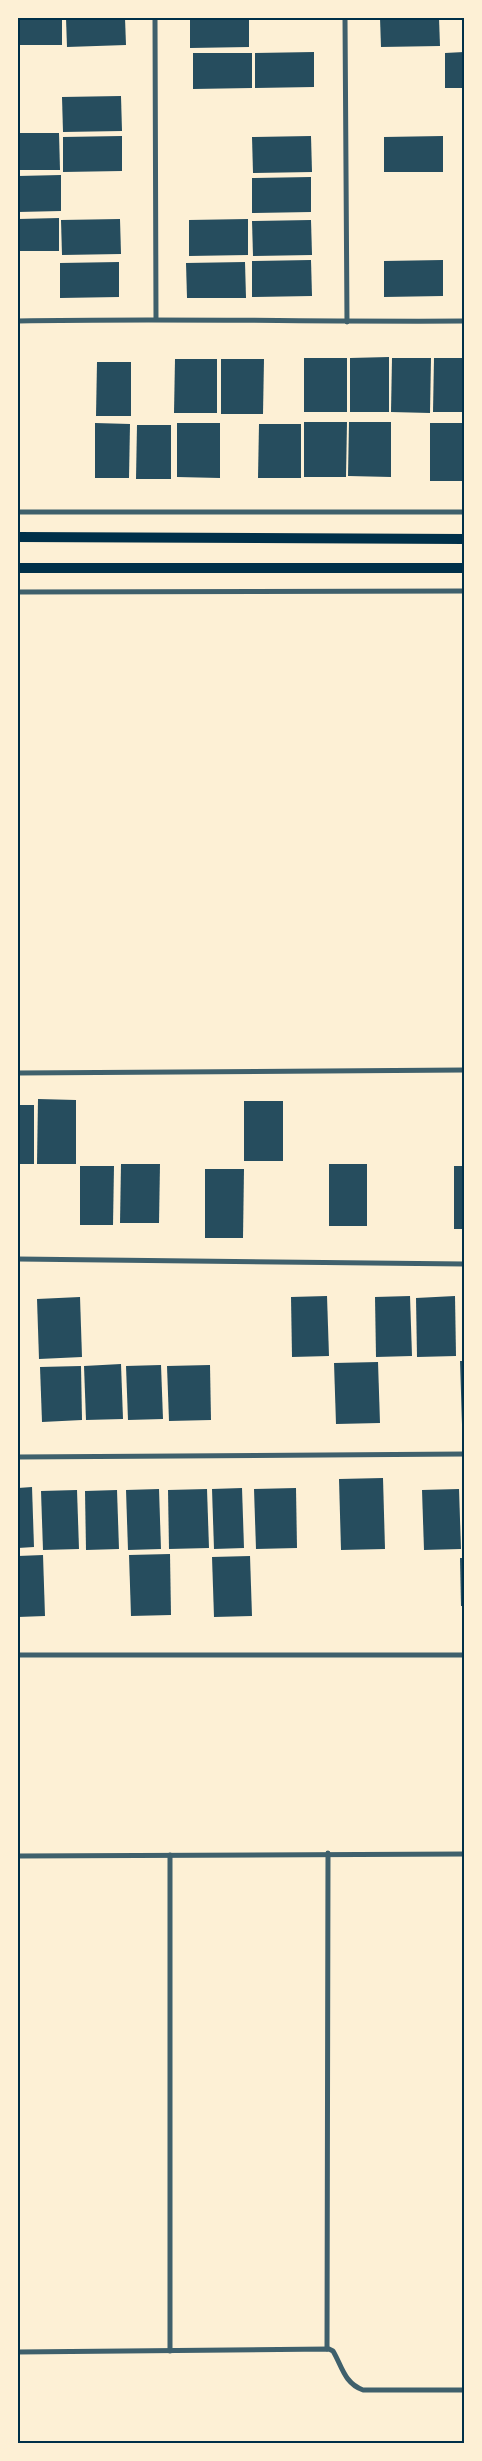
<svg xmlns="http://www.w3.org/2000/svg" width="482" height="2461" font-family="'Alegreya Sans',sans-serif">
<rect width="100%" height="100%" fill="#fdf0d5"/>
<g fill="#264d5e">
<rect x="18" y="18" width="44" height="27"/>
<path d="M66 18H125L126 45 67 47Z"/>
<path d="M190 18H249V47L190 48Z"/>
<path d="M380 18H439L440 46 381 47Z"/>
<path d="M314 52V87L255 88V53Z"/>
<path d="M464 52V88H445V53Z"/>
<path d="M193 53H252V88L193 89Z"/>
<path d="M121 96 122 131 63 132 62 97Z"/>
<path d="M18 133H59L60 170H18Z"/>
<path d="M122 136V171L63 172V137Z"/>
<path d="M311 136 312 172 253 173 252 137Z"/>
<path d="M443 136V172H384V137Z"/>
<path d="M61 175V211L18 212V176Z"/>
<path d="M311 177V212L252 213V178Z"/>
<path d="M59 218V251H18V219Z"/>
<path d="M120 219 121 254 62 255 61 220Z"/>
<path d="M248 219V255L189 256V220Z"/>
<path d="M311 220 312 255 253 256 252 221Z"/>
<path d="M311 260 312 296 252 297V261Z"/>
<path d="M443 260V296L384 297V261Z"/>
<path d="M119 262V297L60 298V263Z"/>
<path d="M245 262 246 298H187L186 263Z"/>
<path d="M389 357V412H350V358Z"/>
<rect x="304" y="358" width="43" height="54"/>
<path d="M392 358H431L430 413 391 412Z"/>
<path d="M434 358H464V412H433Z"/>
<path d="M175 359H217V413H174Z"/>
<path d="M221 359H264L263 414H221Z"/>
<path d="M97 362H131V416H96Z"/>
<path d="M304 422H347L346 477H304Z"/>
<path d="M349 422H391V477L348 476Z"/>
<path d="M95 423 130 424 129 478H95Z"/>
<path d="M177 423H220V478L177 477Z"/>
<rect x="430" y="423" width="34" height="58"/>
<path d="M259 424H301V478H258Z"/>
<path d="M137 425H171V479H136Z"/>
<path d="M38 1099 76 1100V1164H37Z"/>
<rect x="244" y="1101" width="39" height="60"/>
<rect x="18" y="1105" width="16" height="59"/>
<path d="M121 1164H160L159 1223H120Z"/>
<rect x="329" y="1164" width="38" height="62"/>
<path d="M80 1166H114L113 1225H80Z"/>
<rect x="454" y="1166" width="10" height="63"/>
<path d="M205 1169H244L243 1238H205Z"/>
<path d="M327 1296 329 1356 292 1357 291 1297Z"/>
<path d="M410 1296 412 1356 376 1357 375 1297Z"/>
<path d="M455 1296 456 1356 417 1357 416 1298Z"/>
<path d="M80 1297 82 1357 39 1359 37 1299Z"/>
<path d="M460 1361H464V1425H462Z"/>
<path d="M378 1362 380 1423 336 1424 334 1363Z"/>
<path d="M121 1364 123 1419 86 1420 84 1366Z"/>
<path d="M161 1365 163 1419 128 1420 126 1366Z"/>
<path d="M210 1365 211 1420 169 1421 167 1366Z"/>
<path d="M81 1366 82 1420 42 1422 40 1367Z"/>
<path d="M383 1478 385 1549 341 1550 339 1479Z"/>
<path d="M32 1487 34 1547 18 1548V1488Z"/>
<path d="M242 1488 244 1548 214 1549 212 1489Z"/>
<path d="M296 1488 297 1548 256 1549 254 1489Z"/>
<path d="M159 1489 161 1549 128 1550 126 1490Z"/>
<path d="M207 1489 209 1548 169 1549 168 1490Z"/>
<path d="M459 1489 461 1549 424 1550 422 1490Z"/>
<path d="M77 1490 79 1549 43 1550 41 1491Z"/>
<path d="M117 1490 119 1549 86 1550 85 1491Z"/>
<path d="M170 1554 171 1615 131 1616 129 1555Z"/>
<path d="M43 1555 45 1616 18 1617V1556Z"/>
<path d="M250 1556 252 1616 214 1617 212 1557Z"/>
<path d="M460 1558H464V1606H461Z"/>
</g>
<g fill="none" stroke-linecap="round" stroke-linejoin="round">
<g stroke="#3f606c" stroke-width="5">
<path d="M155 18 156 319"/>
<path d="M345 18 347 322"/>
<path d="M18 321C167 318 315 322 464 321"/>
<path d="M18 512H464"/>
<path d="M18 592 464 591"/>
<path d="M18 1073 464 1070"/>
<path d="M18 1259 464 1264"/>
<path d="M18 1457 464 1454"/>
<path d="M18 1655H464"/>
<path d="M170 1855V2351"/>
<path d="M18 1856 464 1854"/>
<path d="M327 2349 328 1853"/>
<path d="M18 2352 329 2349 333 2351C342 2366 344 2383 363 2390H464"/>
</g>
<g stroke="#003049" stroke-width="10">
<path d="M18 537 464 539"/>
<path d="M18 568H464"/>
</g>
</g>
<rect width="482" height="2461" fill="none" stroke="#fdf0d5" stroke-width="38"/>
<rect x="19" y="19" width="444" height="2423" fill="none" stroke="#003049" stroke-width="2"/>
</svg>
